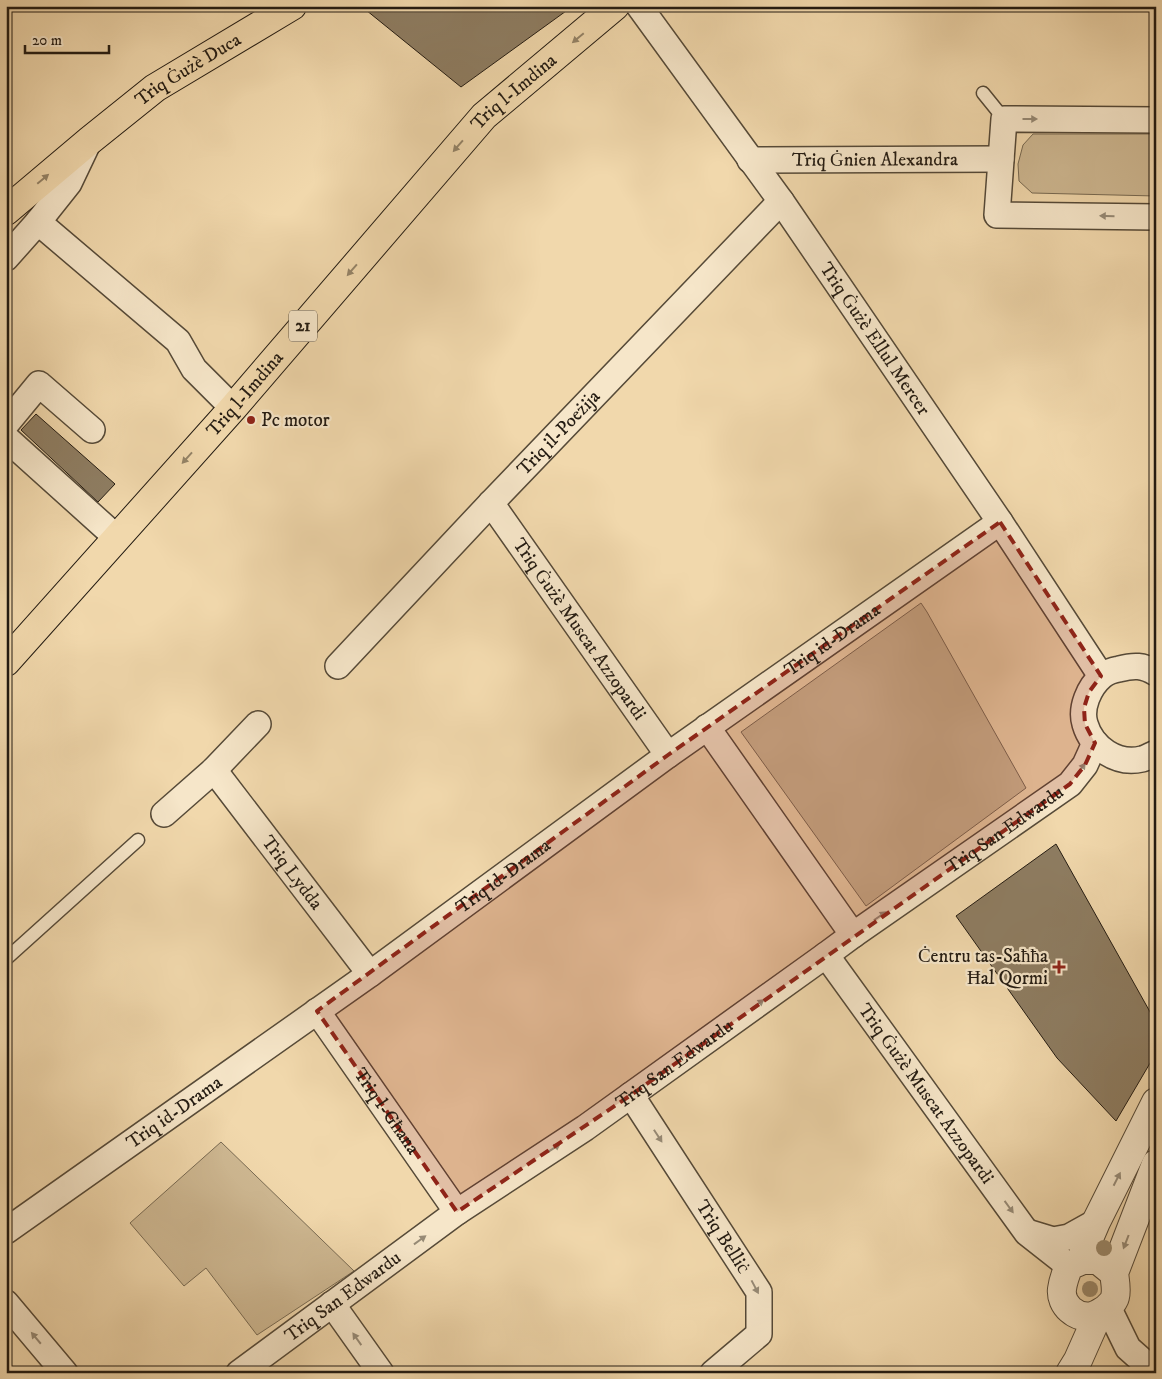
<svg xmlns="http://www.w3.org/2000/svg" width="1162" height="1379" font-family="'IM FELL DW Pica',serif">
<rect width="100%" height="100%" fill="#f1d8ac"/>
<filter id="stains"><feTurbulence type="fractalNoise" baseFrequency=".004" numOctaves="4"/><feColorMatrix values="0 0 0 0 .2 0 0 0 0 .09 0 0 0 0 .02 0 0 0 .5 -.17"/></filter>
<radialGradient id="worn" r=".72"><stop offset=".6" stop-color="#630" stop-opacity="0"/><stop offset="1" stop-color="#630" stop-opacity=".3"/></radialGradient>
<g fill="#ceb892" stroke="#786a52">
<path d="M1033 134H1156V196L1032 193 1019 181 1018 164 1023 145Z"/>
<path d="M921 603 927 612 1026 788 866 906 741 732Z"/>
<path d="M221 1142 354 1271 257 1335 206 1268 184 1286 130 1223Z"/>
</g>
<g fill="#8e7d62" stroke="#231b12">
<path d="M361 6H573L461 87Z"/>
<path d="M36 414 115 484 98 502 21 430Z"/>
<path d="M1056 844 1154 1019 1156 1020V1053L1116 1121 1057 1058 956 916Z"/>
</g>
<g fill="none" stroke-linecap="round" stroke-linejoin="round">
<g stroke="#564a38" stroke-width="15">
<g id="service">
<path d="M983 93 1004 119"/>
<path d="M6 959 138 840"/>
</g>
</g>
<g stroke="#564a38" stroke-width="28">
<g id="minor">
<path id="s1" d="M639 6 781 201 1000 522 1101 676"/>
<path d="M1156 120 1004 119 997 215 1156 217"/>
<path id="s2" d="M750 160 1001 159"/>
<path d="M38 222 178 341 194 369 233 408"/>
<path d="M6 258 38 222 69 183 89 141"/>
<path d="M6 424 39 384 92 430"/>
<path d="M6 438 117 538"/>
<path id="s3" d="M491 503 668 755"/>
<path id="s4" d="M338 666 491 503 781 201"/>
<path d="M1156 673C1143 665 1134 665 1119 669 1113 670 1107 672 1102 676 1089 687 1080 708 1085 724 1092 748 1117 765 1142 759 1146 758 1151 755 1156 753"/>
<path d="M707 727 853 935"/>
<path id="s5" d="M214 770 370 974"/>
<path d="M164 814 214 770 258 724"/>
<path id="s6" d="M826 955 1027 1233 1069 1266"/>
<path id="s7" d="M317 1011 457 1212"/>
<path id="s8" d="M631 1095 759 1292V1334L713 1373"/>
<path id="s9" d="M6 1231 370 974 668 755 1000 522"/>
<path d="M1030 1233 1053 1240 1069 1237 1096 1222"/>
<path d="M6 1303 65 1373"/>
<path d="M332 1304 381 1373"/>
<path d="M1108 1307 1128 1348 1156 1373"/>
<path id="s10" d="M239 1373 457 1212 585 1128 826 955 853 935 1070 784 1085 765 1095 743"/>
</g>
</g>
<g stroke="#564a38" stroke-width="30">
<g id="tertiary">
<path d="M1083 1260 1084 1250 1096 1222 1156 1102"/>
<path d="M1114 1273 1098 1260H1083L1069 1266C1066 1273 1063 1281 1062 1289 1060 1305 1076 1319 1092 1316 1097 1315 1101 1312 1106 1309 1109 1306 1114 1302 1115 1297 1117 1290 1115 1281 1114 1273L1156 1164"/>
<path d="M1070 1373 1078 1360 1098 1315"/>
</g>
</g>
<g stroke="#231b12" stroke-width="30">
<g id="trunk">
<path id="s11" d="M6 211 89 141 155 88 292 6"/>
<path id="s12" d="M6 662 233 408 484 116 615 6"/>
</g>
</g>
<use href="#service" stroke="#f6e6c9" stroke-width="12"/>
<use href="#minor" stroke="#f6e6c9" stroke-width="25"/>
<use href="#tertiary" stroke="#f6e6c9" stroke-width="28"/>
<use href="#trunk" stroke="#f1d8ac" stroke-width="28"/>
</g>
<g fill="#9c8a6c">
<circle cx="1104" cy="1248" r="8"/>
<circle cx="1090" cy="1289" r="8"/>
</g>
<defs><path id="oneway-solid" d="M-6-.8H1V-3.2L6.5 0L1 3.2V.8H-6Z" transform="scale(1.25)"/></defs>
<g fill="#948367">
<use href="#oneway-solid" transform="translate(578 38) rotate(140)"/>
<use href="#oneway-solid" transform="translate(458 146) rotate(131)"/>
<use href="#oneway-solid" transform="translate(43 179) rotate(-40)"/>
<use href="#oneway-solid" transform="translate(352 270) rotate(131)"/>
<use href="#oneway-solid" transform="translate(187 458) rotate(132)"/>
</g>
<g fill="#978b77">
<use href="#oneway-solid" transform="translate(1030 119)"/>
<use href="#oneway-solid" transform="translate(1107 216) rotate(-179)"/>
<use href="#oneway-solid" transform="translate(1081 769) rotate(-54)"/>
<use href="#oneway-solid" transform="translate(880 916) rotate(-35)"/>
<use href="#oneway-solid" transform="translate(758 1004) rotate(-36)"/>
<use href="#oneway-solid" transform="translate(658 1136) rotate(57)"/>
<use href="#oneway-solid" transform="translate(554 1148) rotate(-34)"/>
<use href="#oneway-solid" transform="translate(1117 1179) rotate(-63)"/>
<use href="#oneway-solid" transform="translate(1009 1207) rotate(54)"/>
<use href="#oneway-solid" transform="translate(420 1240) rotate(-36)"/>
<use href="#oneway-solid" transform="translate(1126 1242) rotate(111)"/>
<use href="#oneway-solid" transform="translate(755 1287) rotate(62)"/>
<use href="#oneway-solid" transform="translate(36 1338) rotate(-130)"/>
<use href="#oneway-solid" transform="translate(357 1339) rotate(-125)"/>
</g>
<path fill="#8f2418" fill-opacity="0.2" stroke="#8f2418" stroke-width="4" stroke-dasharray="10 6" stroke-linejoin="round" d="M1000 522 1101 676 1089 692 1084 708 1085 724 1095 743 1085 765 1070 784 631 1095 457 1212 317 1011 668 755Z"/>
<g fill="#8f2418" stroke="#f6e6c9" stroke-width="2">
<circle cx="251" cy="420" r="5"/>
<path d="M1056.5 959.5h5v5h5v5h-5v5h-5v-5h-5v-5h5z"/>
</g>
<g text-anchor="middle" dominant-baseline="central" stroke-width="4.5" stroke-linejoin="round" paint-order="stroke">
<rect fill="#f6e6c9" stroke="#625849" stroke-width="1" x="289" y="310.5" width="28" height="31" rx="4"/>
<g font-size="18" font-weight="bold" fill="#231b12">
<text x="303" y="326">21</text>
</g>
<g font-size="19" fill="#231b12" stroke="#f6e6c9">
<text stroke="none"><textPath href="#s11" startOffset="231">Triq Ġużè Duca</textPath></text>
<text stroke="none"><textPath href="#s12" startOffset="764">Triq l-Imdina</textPath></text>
<text stroke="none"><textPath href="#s2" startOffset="125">Triq Ġnien Alexandra</textPath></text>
<text stroke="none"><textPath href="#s1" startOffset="408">Triq Ġużè Ellul Mercer</textPath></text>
<text stroke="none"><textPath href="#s12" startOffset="359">Triq l-Imdina</textPath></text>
<text stroke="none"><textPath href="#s4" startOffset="321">Triq il-Poeżija</textPath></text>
<text stroke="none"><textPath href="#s3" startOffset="154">Triq Ġużè Muscat Azzopardi</textPath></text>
<text stroke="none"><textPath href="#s9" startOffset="1016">Triq id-Drama</textPath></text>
<text stroke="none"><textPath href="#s10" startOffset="939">Triq San Edwardu</textPath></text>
<text stroke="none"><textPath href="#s5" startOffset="129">Triq Lydda</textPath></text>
<text stroke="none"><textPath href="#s9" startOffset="611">Triq id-Drama</textPath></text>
<text stroke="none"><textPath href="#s10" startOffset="534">Triq San Edwardu</textPath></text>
<text stroke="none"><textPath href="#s6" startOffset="171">Triq Ġużè Muscat Azzopardi</textPath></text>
<text stroke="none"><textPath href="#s9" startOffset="206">Triq id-Drama</textPath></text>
<text stroke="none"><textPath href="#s7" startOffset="122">Triq l-Għana</textPath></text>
<text stroke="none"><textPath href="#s8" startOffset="169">Triq Belliċ</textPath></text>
<text stroke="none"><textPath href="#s10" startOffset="129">Triq San Edwardu</textPath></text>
</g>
<g font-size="19" fill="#231b12" stroke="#f6e6c9" text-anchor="start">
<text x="261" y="420">Pc motor</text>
<text x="1048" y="956" text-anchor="end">Ċentru tas-Saħħa<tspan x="1048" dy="22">Ħal Qormi</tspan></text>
</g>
</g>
<rect width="1162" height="1379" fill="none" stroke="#f1d8ac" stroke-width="25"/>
<rect x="8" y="8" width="1147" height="1364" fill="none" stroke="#231b12" stroke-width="2.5"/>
<rect x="12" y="12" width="1137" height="1354" fill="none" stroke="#231b12"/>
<path d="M25 45v8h84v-8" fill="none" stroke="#231b12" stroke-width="2.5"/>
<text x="32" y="45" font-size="15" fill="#231b12" stroke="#f6e6c9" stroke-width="4" paint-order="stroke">20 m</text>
<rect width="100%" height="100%" filter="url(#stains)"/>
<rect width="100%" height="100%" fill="url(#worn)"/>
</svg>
